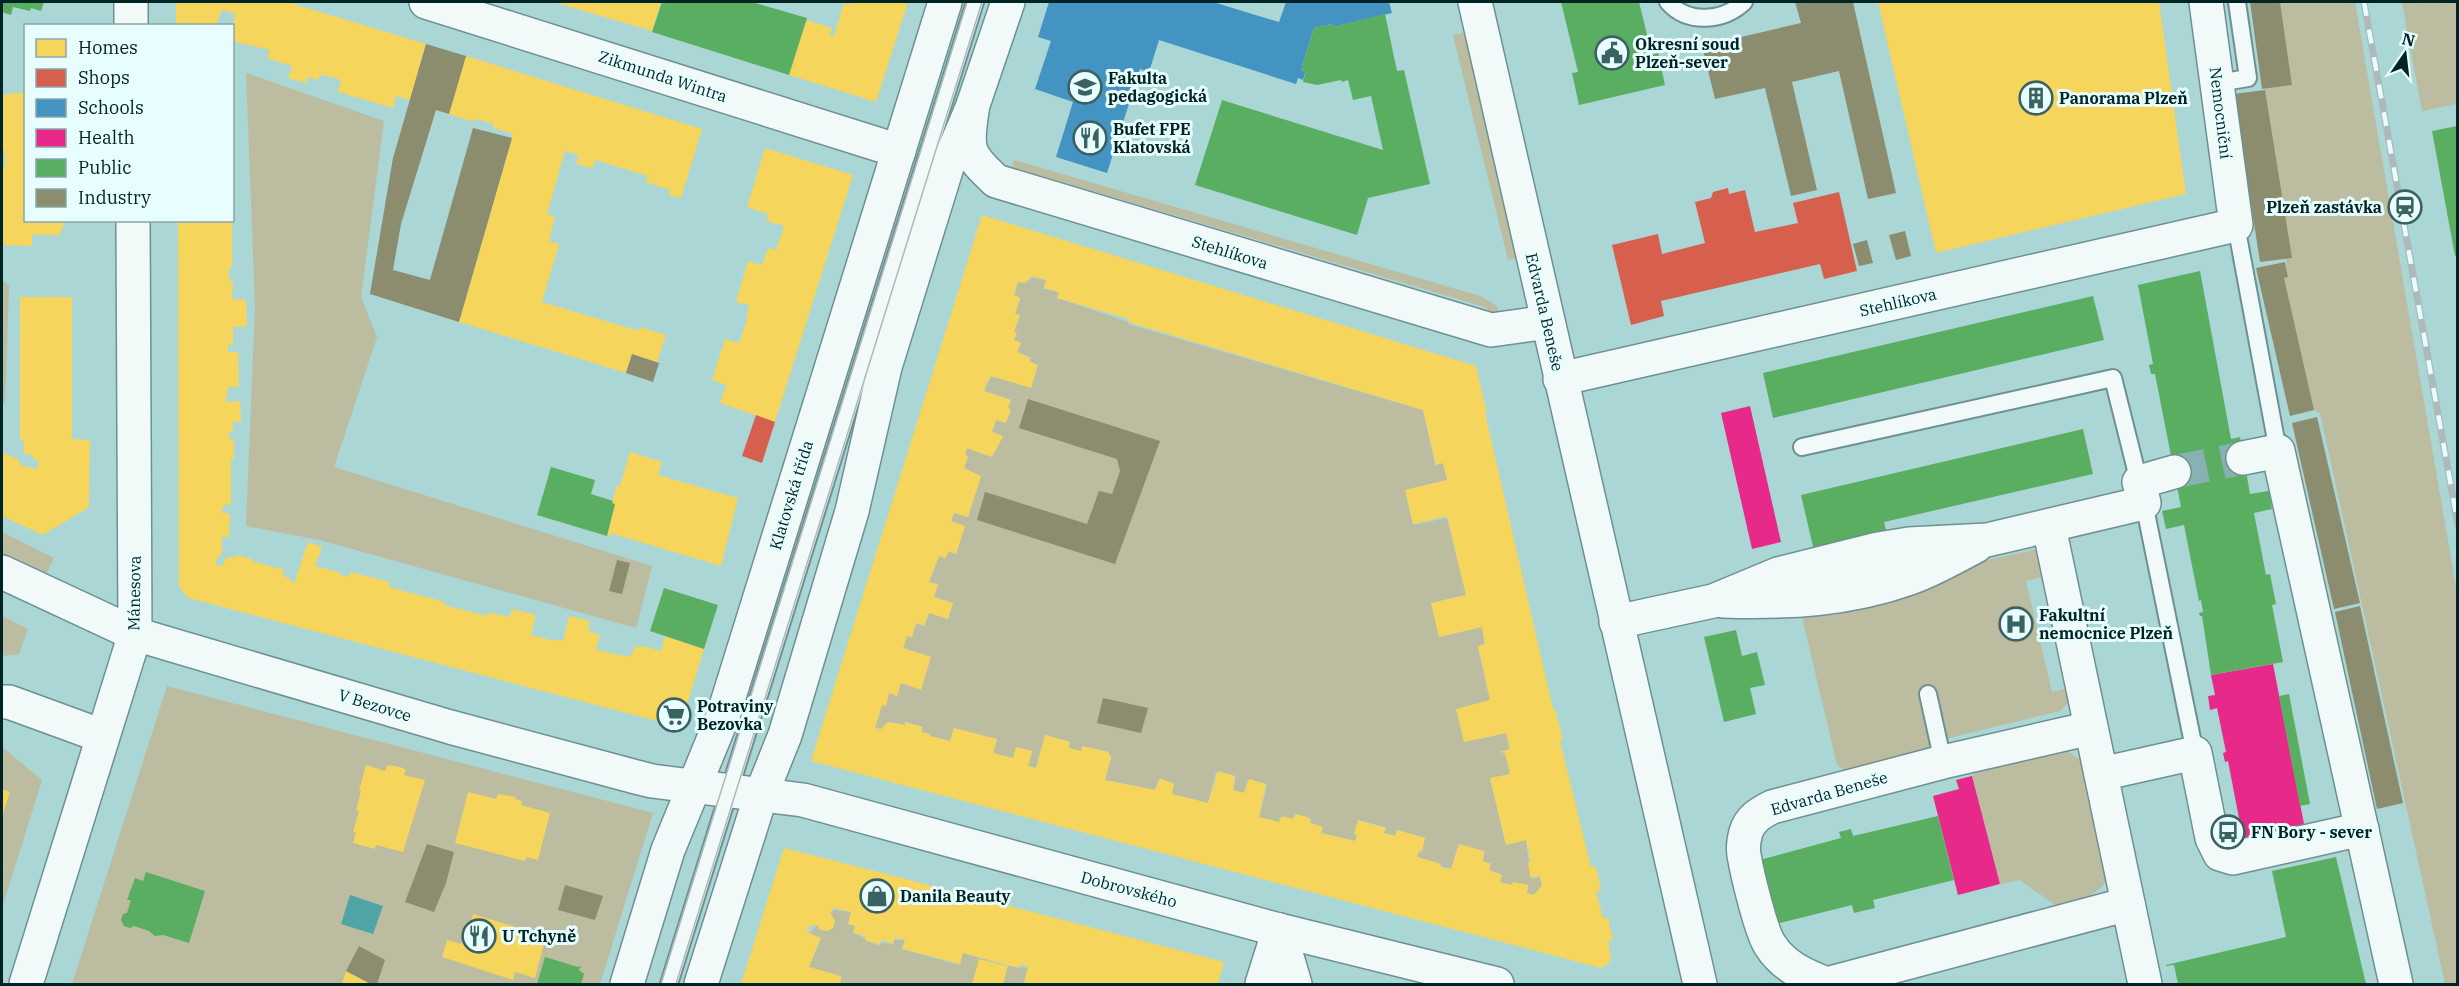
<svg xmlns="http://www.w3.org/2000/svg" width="2459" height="986" font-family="'IBM Plex Serif',serif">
<rect width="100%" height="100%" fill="#aad6d6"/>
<g fill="#bbbca0">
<path d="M2280 2H2355L2457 593V984H2445L2320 413 2314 410 2284 278 2288 277 2265 89 2292 85Z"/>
<path d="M2402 2H2457V104L2422 111Z"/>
<path d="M1471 31 1524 256 1508 260 1453 35Z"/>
<path d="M246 73 384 121 361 297 377 337 334 467 652 566 636 628 320 540 246 526 255 306Z"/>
<path d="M1014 160 1480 296 1497 306 1501 318H1485L1488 308 1012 167Z"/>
<path d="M1032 278 1046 280 1043 289 1059 292 1057 298 1128 322V324L1423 410 1435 465 1443 463 1447 480 1405 490 1413 525 1447 518 1466 595 1432 603 1439 637 1482 627 1485 647 1478 648 1490 700 1456 709 1464 742 1506 733 1510 753H1505L1510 774 1490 779 1506 845 1526 840 1531 879 1540 877 1542 885 1534 895 1527 893 1528 887 1513 882 1512 885 1500 882 1502 875 1489 870 1491 864 1483 861 1485 852 1458 846 1451 869 1440 866V864L1417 857 1419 851H1422L1425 838 1397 830 1395 836 1384 833 1385 827 1358 820 1354 833 1357 835 1355 841 1321 833 1322 827 1310 823 1311 819 1295 814 1293 819 1280 817 1279 822 1259 817 1267 786 1247 781 1244 793 1233 790 1236 778 1216 772 1208 803 1172 794 1174 784 1158 780 1155 790 1105 780 1111 758 1108 752 1083 746 1081 751 1069 748 1070 742 1045 735 1036 768 1028 766 1032 753 1016 747 1013 758 993 753 997 740 954 728 950 741 930 737V734L922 732V727L906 722 905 725 892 722 881 729 875 728 882 705H886L889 693 897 696 901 683 921 689 931 657 903 648 907 636 912 637 916 623 924 626 929 613 948 619 953 603 934 597 938 584 929 582 939 556 945 558 948 551 956 554 965 526 951 521 954 513 968 517 981 477 964 468 968 456 965 455 967 448 992 457 1003 436 992 432 996 420 1006 423 1011 410 1008 408 1011 400 984 391 991 376 1031 387 1038 365 1030 362 1031 357 1017 352 1021 343 1014 340 1016 333 1014 332 1020 315 1015 314 1020 298 1014 295 1018 282H1027Z"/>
<path d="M2 280 9 286 5 404 2 402Z"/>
<path d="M2 532 54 558 44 578 2 557Z"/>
<path d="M2039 549 2047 576 2026 581 2052 692 2073 687 2072 699 2060 711 1933 742 1926 757 1850 775 1837 765 1800 608 1943 569Z"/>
<path d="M2 616 28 629 19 654 2 656Z"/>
<path d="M167 686 653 813 600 984H72Z"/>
<path d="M2 747 42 780 2 908Z"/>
<path d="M2064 749 2084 762 2109 878C2097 895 2080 901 2062 910L2020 880 2000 884 1972 776 1988 761Z"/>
<path d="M834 910 851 912 848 924 855 926 853 933C864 937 869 943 880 946L881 943 893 944 894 940H905L902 949 959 965 963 953 1008 966 1028 968 1023 984H840L841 978 809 967 821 938 809 934 817 925 820 930 827 931 833 928 835 921 830 914Z"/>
</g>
<path fill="#51a4a6" d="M350 895 383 906 373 934 341 924Z"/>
<g fill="#f6d55c" fill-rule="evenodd">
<path d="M176 2H287L426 44 410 100 396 96 393 108 338 92 341 80 332 77 320 75 318 80 308 77 306 83 288 78 292 66 267 58 270 50 232 41V26L236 14 222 10 216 26H176Z"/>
<path d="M553 2H661L652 31Z"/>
<path d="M851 2H908L876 102 789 75 806 20 832 28 829 35 834 36 844 3 850 5Z"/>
<path d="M1878 2H2159L2186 194 1936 253Z"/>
<path d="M466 56 702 129 681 198 669 195 670 190 645 182 648 176 595 160 593 168 576 164 579 155 565 151 547 214 555 217 549 241 559 244 542 302 639 331 640 327 666 335 657 362 632 354 626 373 459 322 513 134 493 128 494 124 476 119 475 121H470L449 114Z"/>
<path d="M15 93H26V220H63V227L59 235H32V246L2 245V167H5V150H2V95Z"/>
<path d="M765 148 853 175 775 422 720 403 726 385 712 380 725 339 739 343 746 323 749 305 736 302 748 261 762 265 768 248 776 250 784 226 767 221 768 214 747 207Z"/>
<path d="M982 215 1476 366 1487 413H1485L1553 709H1555L1563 740 1560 741 1591 867H1596L1601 890 1596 891 1603 918 1608 917 1613 940 1608 941 1611 959 1608 964 1601 968 811 761ZM1032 276 1046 280 1044 288 1059 292 1057 298 1129 319 1128 322 1423 410 1436 465 1443 463 1447 480 1405 490 1413 524 1447 516 1466 595 1431 603 1439 637 1482 627 1485 644 1478 646 1490 700 1456 709 1464 742 1506 733 1510 749 1500 752 1505 753 1510 774 1490 778 1506 845 1526 840 1531 862H1528L1530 877H1540L1542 885 1534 895 1527 893 1528 885 1513 882 1512 885 1500 882 1502 875 1489 870 1491 864 1483 861 1484 851 1459 844 1451 869 1440 867 1441 864 1417 857 1419 851 1422 852 1425 838 1397 830 1395 836 1384 833 1386 828 1358 820 1354 834 1357 835 1355 841 1321 833 1323 827 1310 823V818L1296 814 1293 819 1282 816 1279 822 1259 817 1266 784 1249 779 1244 793 1233 790 1235 776 1218 771 1208 803 1172 794 1174 784 1160 778 1155 790 1105 780 1111 757 1108 752 1082 746 1081 751 1069 748 1070 742 1045 735 1036 768 1028 766 1032 751 1016 747 1013 758 993 753 997 739 954 728 950 741 930 736V734L921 732 923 727 905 722V725L888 722 881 729 875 728 882 705 886 706 889 693 897 696 901 683 921 690 931 657 903 648 907 636 912 637 916 623 924 626 929 613 948 619 953 603 934 597 938 584 929 582 939 556 946 558 948 551 956 554 965 526 951 521 954 513 968 517 981 476 964 468 968 456 965 455 967 448 992 457 1003 436 992 432 996 420 1006 423 1011 410 1008 408 1011 400 984 391 986 385 991 376 1031 388 1038 365 1030 362 1029 357 1017 352 1021 343 1014 340 1017 333 1014 332 1020 315 1015 314 1020 298 1014 295 1018 282 1025 283Z"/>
<path d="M178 220H232V267H229V281H233L232 299 246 300 247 326 233 327V345H228V352H238L239 387H228L226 402 240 401 241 422H232L233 432H229V439H234V459H231V505L225 504 221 513H230L229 537H222V553L216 560V564L222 566 227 557H236L237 555 252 559V561L284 570 283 576 289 578 294 584 308 542 322 547 315 566 341 573 340 575 349 577 350 572 390 582 389 587 445 602 444 605 487 616 488 612 509 617 512 609 536 615 531 635 555 641V639L563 641 569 616 590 621 588 630 600 635 596 650 606 652 630 657 634 648 642 646 661 651 665 636 704 649 680 727 188 598 179 586Z"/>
<path d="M20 297H72V439L90 440 89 507 43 535 2 516V452L19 460 20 465 38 469V459L35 460 30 454H24V440L20 441Z"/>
<path d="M630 452 662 462 658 475 738 498 721 566 610 533V537L607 536 615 504 612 503 617 485 620 486Z"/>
<path d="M366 765 385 771 387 766 391 765 403 768 406 770 404 775 425 780 403 852 376 845 375 849 353 843 356 833 353 832 359 811 356 810 361 791H359Z"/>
<path d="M2 789 10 792 2 817Z"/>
<path d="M468 792 496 799 498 794 516 797 515 799 522 801 521 805 550 813 538 860 526 857 525 861 455 843Z"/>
<path d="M784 848 863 868 1224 962 1218 984H1024L1028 966 1020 964 1019 968 963 953 960 964 902 949 905 940 895 937 893 944 882 940 879 944 866 941 865 936 853 933 855 926 848 924 851 912 834 908 830 912 835 921 833 928 827 931 820 930 817 925 809 926 807 932 821 938 809 967 841 976 840 984H741Z"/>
<path d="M473 914 546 936 535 978 515 972 513 980 442 957 447 940 461 944 463 937H466Z"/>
<path d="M979 959 1008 966 1003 984H972Z"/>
<path d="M346 971 371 984H342Z"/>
</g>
<g fill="#d6604d">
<path d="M1728 188 1729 194 1745 190 1755 232 1798 223 1793 203 1839 192 1857 271 1824 279 1820 264 1661 301 1664 316 1631 325 1612 245 1658 234 1662 254 1705 243 1695 202 1711 198 1713 192Z"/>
<path d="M756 415 775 422 762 463 742 456Z"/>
</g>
<path fill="#4393c3" d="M1049 2H1213L1279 22 1286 2H1389L1392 13 1333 27 1332 24 1314 28 1301 70 1306 71 1303 80 1298 78 1296 84 1159 40 1149 72 1140 69 1107 173 1056 157 1073 102 1035 89 1051 41 1038 37Z"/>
<g fill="#e7298a">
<path d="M1750 406 1781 542 1752 549 1721 413Z"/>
<path d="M2273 664 2305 829 2244 844 2228 761 2225 762 2223 753 2226 752 2217 708 2210 710 2208 696 2215 695 2211 675Z"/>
<path d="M1972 776 2000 884 1958 895 1933 796 1959 789 1956 780Z"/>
</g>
<g fill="#5aae61">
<path d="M2 2H44L41 11 31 8 30 11 13 7 11 15 2 12Z"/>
<path d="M662 2H752L807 18 789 75 652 32Z"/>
<path d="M1561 2H1639L1652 55 1658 53 1665 85 1579 105 1572 73 1578 72Z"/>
<path d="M1385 14 1397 71 1404 70 1430 184 1368 198 1357 235 1195 185 1222 100 1383 150 1371 96 1353 100 1348 80 1342 82 1341 80 1317 85 1303 82 1306 71 1301 70 1314 28 1332 24 1333 27Z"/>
<path d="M2457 126V255L2455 256 2432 131Z"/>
<path d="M2200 271 2231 439 2240 437 2250 494 2269 491 2272 509 2254 513 2266 575 2270 574 2276 604 2272 605 2283 662 2211 675 2202 616H2200L2199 613 2203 612 2201 600 2199 601 2184 525 2166 529 2162 511 2181 507 2155 374H2151L2149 365 2153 364 2138 285Z"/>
<path d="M2093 296 2104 340 1773 418 1763 373Z"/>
<path d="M2083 429 2093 474 1884 522 1887 534 1814 551 1801 495Z"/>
<path d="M551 467 595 480 591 494 613 501 612 503 615 504 607 536 537 515Z"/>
<path d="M664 588 718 605 704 649 650 631Z"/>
<path d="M1736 630 1742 656 1757 652 1765 685 1750 688 1756 714 1724 722 1704 637Z"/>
<path d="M2289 694 2310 804 2300 806 2279 696Z"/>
<path d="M1938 816 1954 880 1873 900 1875 908 1854 913 1852 905 1772 925 1756 861 1841 838 1839 832 1851 829 1853 836Z"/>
<path d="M2336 857 2366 984H2178L2174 965 2166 966V965L2286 937 2272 871Z"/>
<path d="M146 872 205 891 189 943 163 935 155 936 149 931 134 926 130 928 124 926 121 920 123 914 127 913 131 900H127L135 878 143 881Z"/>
<path d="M545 957 578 967 581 966 579 970 584 974 581 984H537Z"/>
</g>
<g fill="#8c8c6e">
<path d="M1795 2H1853L1896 193 1868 199 1839 71 1792 82 1817 190 1791 196 1765 88 1715 99 1702 46 1801 23Z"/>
<path d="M2250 2H2280L2292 85 2262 89Z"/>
<path d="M426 44 466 56 449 114 436 110 401 224 393 270 430 280 473 128 512 138 459 322 370 294 393 158Z"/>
<path d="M2265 90 2292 258 2260 262 2234 94Z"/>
<path d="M1905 231 1911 256 1896 260 1889 235Z"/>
<path d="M1867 240 1873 263 1859 266 1853 244Z"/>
<path d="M2285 262 2288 277 2284 278 2314 410 2290 416 2256 268Z"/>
<path d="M632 354 659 363 653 382 626 373Z"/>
<path d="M1028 399 1160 441 1115 564 977 520 985 492 1087 524 1099 491 1112 494 1120 471 1117 459 1019 428Z"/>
<path d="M2317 417 2360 603 2334 609 2292 423Z"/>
<path d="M617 560 630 563 622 594 609 591Z"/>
<path d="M2360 606 2403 803 2377 809 2335 612Z"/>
<path d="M1103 698 1148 708 1141 733 1097 723Z"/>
<path d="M427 844 454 852 446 883 434 912 405 902Z"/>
<path d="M565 885 603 896 595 920 558 910Z"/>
<path d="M359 946 385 960 377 984H371L346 971Z"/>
</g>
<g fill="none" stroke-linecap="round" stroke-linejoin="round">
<path stroke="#88b2b2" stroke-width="33" stroke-dasharray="33 16" stroke-linecap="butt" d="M2174 472 2243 458"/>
<g stroke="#6d9192" stroke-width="20">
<g id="lane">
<path d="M1668 2C1688 25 1724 21 1744 2"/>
<path d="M2218 83 2248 78 2237 2"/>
<path d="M2236 225 2278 451"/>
<path d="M1802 447 2113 378 2139 482"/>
<path d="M2144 503 2195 753"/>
<path d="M1793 586 1926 557"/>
<path d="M1928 694 1943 762"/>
<path d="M669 984 975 2"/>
</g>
</g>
<g stroke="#6d9192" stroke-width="36">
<g id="street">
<path d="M426 2 899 151"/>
<path d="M972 111C966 150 967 154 996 181L1491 330 1548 322"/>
<path d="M1560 379 2236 225 2206 2"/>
<path d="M2243 458 2278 451 2396 984"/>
<path d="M2049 527 2145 984"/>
<path d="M2 572 135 634 26 984"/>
<path d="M1723 601C1787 603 1849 600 1910 578 1933 570 1955 557 1976 546"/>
<path d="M1616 622 1713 601 1778 574 1878 549 1909 544 1987 540 2144 503 2139 482 2174 472"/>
<path d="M2 702H9L102 736"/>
<path d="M2091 728 1943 762 1772 807C1760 813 1750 819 1746 832 1744 839 1743 849 1744 855 1747 873 1761 932 1770 945 1783 966 1805 976 1827 984L2128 904"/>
<path d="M2101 774 2195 753 2212 838 2220 854 2233 858 2362 829"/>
<path d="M1279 930 1295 984"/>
<path d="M1262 984 1279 930"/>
</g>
</g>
<g stroke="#6d9192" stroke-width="36">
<g id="secondary">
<path d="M131 2V26"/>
<path d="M1475 2 1700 984"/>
<path d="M133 220 135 634 450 727 636 777 652 781 803 800 1279 930 1497 984"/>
</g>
</g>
<g stroke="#6d9192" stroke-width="36">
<g id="primary">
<path d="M627 984 668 850 723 716 945 2"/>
<path d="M701 984 761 795 785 735 852 511 885 367 947 167 972 108 1008 2"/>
</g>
</g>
<use href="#lane" stroke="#f2f9f9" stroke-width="16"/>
<use href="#street" stroke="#f2f9f9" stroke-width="33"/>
<use href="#secondary" stroke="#f2f9f9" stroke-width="33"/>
<use href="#primary" stroke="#f2f9f9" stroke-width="33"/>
<g stroke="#adb9ba" stroke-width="1.5">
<path d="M661 984 967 2"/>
<path d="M676 984 982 2"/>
</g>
<g stroke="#adb9ba" stroke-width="7">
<path id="rail" d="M2364 2 2458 525"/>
</g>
<use href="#rail" stroke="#e7fdfe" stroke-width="4.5" stroke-dasharray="14" stroke-linecap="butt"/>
</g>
<defs>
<g id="civic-ring" transform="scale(1.725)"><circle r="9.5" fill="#e7fdfe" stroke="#3b6262" stroke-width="1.5"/><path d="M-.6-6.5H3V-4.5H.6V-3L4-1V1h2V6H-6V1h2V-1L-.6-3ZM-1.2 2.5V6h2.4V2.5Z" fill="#3b6262"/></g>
<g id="university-ring" transform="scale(1.725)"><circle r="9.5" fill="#e7fdfe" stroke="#3b6262" stroke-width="1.5"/><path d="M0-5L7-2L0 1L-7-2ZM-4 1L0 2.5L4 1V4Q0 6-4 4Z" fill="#3b6262"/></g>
<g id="building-ring" transform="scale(1.725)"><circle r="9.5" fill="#e7fdfe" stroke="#3b6262" stroke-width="1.5"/><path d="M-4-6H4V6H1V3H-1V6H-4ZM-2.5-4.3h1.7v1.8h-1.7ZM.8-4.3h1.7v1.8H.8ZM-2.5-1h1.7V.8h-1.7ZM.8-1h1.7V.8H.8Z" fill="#3b6262"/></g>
<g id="restaurant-ring" transform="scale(1.725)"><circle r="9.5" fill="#e7fdfe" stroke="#3b6262" stroke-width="1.5"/><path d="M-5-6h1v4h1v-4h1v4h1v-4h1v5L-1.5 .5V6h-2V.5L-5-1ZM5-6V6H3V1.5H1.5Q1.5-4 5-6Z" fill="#3b6262"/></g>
<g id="station-ring" transform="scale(1.725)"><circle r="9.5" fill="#e7fdfe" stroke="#3b6262" stroke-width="1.5"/><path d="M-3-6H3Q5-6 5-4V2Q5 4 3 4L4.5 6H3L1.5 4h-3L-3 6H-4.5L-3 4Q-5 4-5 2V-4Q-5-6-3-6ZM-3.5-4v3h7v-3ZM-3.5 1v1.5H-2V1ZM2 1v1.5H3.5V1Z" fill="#3b6262"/></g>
<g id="hospital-ring" transform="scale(1.725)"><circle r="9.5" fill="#e7fdfe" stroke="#3b6262" stroke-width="1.5"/><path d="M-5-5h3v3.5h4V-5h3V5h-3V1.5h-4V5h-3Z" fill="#3b6262"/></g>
<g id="supermarket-ring" transform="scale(1.725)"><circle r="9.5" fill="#e7fdfe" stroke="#3b6262" stroke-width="1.5"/><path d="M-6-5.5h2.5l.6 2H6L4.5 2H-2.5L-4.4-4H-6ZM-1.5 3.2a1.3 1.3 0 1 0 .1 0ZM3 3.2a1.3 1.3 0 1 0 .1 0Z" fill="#3b6262"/></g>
<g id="bus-ring" transform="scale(1.725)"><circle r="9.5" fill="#e7fdfe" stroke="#3b6262" stroke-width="1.5"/><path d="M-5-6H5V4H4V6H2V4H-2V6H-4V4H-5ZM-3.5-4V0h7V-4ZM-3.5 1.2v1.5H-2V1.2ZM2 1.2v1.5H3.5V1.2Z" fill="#3b6262"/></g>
<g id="shop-ring" transform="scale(1.725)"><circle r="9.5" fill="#e7fdfe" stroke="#3b6262" stroke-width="1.5"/><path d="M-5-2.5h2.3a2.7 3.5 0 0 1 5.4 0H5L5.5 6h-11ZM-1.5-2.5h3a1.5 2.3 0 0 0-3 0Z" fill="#3b6262"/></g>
</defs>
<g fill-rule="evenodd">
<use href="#civic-ring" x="1612" y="53"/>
<use href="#university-ring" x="1085" y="87"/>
<use href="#building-ring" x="2036" y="98"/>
<use href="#restaurant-ring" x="1090" y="138"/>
<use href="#station-ring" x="2405" y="207"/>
<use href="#hospital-ring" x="2016" y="624"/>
<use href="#supermarket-ring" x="674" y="715"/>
<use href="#bus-ring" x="2228" y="832"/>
<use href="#shop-ring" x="877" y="896"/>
<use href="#restaurant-ring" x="479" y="936"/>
</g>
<g text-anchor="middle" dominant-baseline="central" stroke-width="6" stroke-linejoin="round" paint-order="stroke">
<g font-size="16" font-weight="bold" fill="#002324" stroke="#e7fdfe" text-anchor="start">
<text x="1635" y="44">Okresní soud<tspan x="1635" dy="18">Plzeň-sever</tspan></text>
<text x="1108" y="78">Fakulta<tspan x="1108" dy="18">pedagogická</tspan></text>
<text x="2059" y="98">Panorama Plzeň</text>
<text x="1113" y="129">Bufet FPE<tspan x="1113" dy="18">Klatovská</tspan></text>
<text x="2382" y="207" text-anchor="end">Plzeň zastávka</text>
<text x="2039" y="615">Fakultní<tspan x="2039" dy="18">nemocnice Plzeň</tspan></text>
<text x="697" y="706">Potraviny<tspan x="697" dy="18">Bezovka</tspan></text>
<text x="2251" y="832">FN Bory - sever</text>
<text x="900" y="896">Danila Beauty</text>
<text x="502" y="936">U Tchyně</text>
</g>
<g font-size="16" fill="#002324" stroke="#e7fdfe">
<text transform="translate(663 76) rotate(18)">Zikmunda Wintra</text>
<text transform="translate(2221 113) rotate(83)">Nemocniční</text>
<text transform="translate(1230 252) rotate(17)">Stehlíkova</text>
<text transform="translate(1898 302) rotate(-13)">Stehlíkova</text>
<text transform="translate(1545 312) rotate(77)">Edvarda Beneše</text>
<text transform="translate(791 495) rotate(-73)">Klatovská třída</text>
<text transform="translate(134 593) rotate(-89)">Mánesova</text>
<text transform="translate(375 705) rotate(17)">V Bezovce</text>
<text transform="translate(1829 793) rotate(-16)">Edvarda Beneše</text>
<text transform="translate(1129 889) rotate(15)">Dobrovského</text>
</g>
</g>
<rect width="2459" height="986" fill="none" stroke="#002324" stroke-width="6"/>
<rect x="24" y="24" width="210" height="198" fill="#e7fdfe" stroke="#8ba6a7" stroke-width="1.5"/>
<rect x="36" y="39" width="30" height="18" fill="#f6d55c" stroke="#8ba6a7" stroke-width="1.5"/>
<text x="78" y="54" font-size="18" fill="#002324">Homes</text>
<rect x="36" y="69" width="30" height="18" fill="#d6604d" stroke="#8ba6a7" stroke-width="1.5"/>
<text x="78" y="84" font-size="18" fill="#002324">Shops</text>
<rect x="36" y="99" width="30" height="18" fill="#4393c3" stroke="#8ba6a7" stroke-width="1.5"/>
<text x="78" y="114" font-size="18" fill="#002324">Schools</text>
<rect x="36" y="129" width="30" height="18" fill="#e7298a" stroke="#8ba6a7" stroke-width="1.5"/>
<text x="78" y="144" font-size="18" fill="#002324">Health</text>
<rect x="36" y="159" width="30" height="18" fill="#5aae61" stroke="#8ba6a7" stroke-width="1.5"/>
<text x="78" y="174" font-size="18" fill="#002324">Public</text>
<rect x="36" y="189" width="30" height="18" fill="#8c8c6e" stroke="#8ba6a7" stroke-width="1.5"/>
<text x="78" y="204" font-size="18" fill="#002324">Industry</text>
<g transform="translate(2405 54) rotate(14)" stroke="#e7fdfe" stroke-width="4.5" paint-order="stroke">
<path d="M0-4.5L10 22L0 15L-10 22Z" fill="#002324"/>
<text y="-9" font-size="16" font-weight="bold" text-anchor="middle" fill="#002324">N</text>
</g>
</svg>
